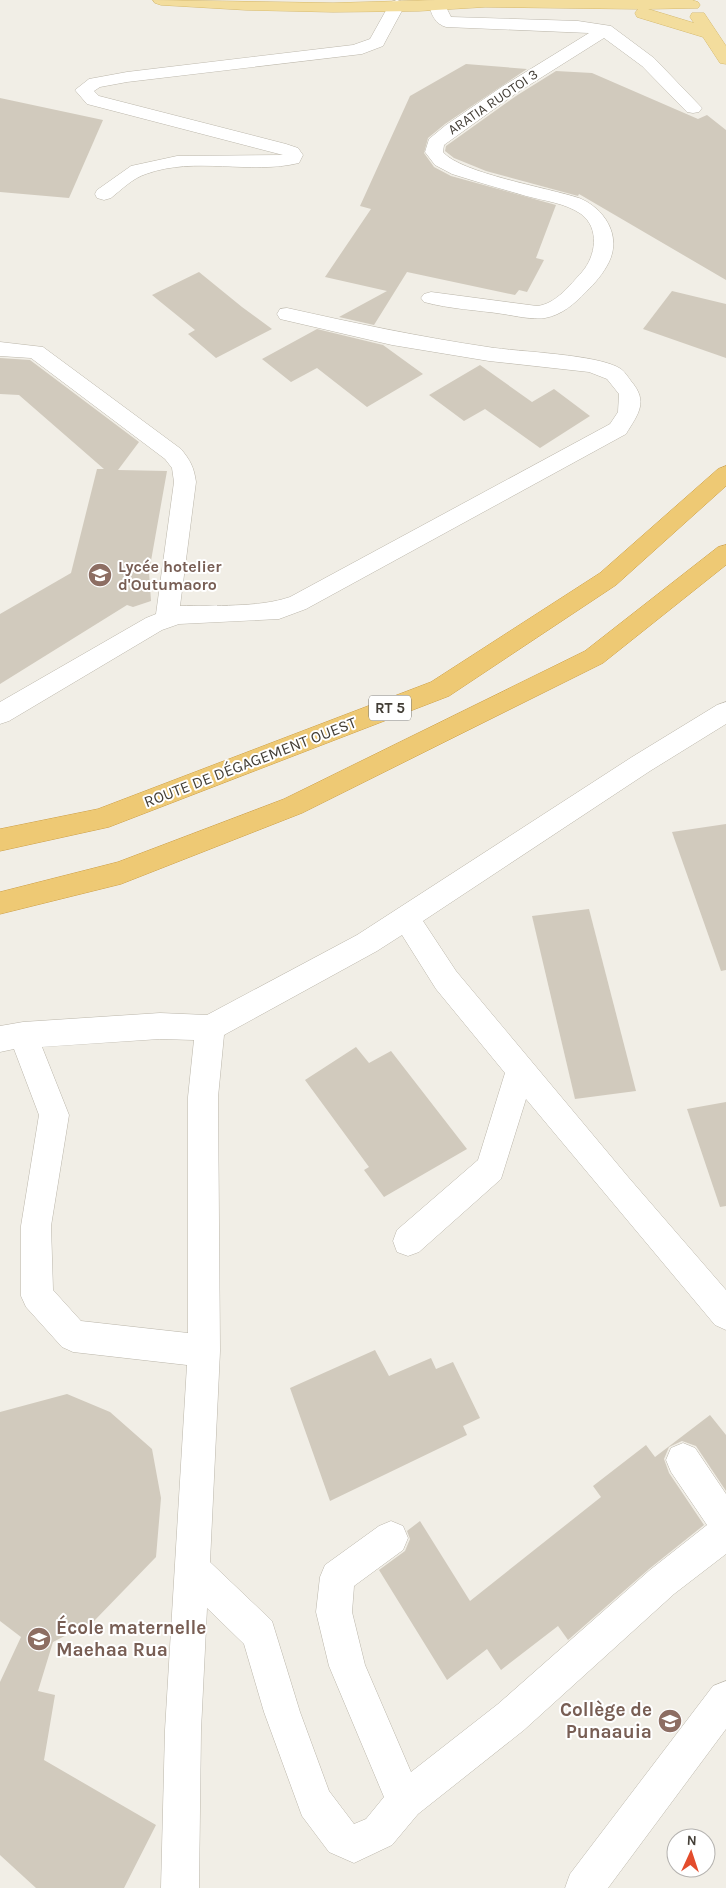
<svg xmlns="http://www.w3.org/2000/svg" width="726" height="1888" font-family="Karla,sans-serif">
<rect width="100%" height="100%" fill="#f1eee6"/>
<g fill="#d1cabd">
<path d="M466 64 527 69 445 124 428 138 424 153 434 167 451 176 556 205 536 258 544 260 527 292 519 290 515 295 407 272 374 325 339 317 387 291 325 277 371 209 360 206 410 96Z"/>
<path d="M556 71 592 73 698 119 707 115 726 130V280L579 194 578 196 486 171 454 158 445 151 446 146 516 96Z"/>
<path d="M0 98 103 120 69 198 0 192Z"/>
<path d="M199 272 242 307 272 329 216 358 188 334 195 330 152 295Z"/>
<path d="M672 291 726 304V358L643 329Z"/>
<path d="M317 329 383 345 423 374 367 407 317 368 291 382 262 359Z"/>
<path d="M0 358 30 360 139 442 118 470 167 471 149 572 151 601 133 607 127 605 0 684V614L71 573 97 469H104L19 395 0 394Z"/>
<path d="M480 365 532 402 554 389 590 416 540 448 485 409 464 421 429 395Z"/>
<path d="M726 824V970L721 971 672 832Z"/>
<path d="M589 909 636 1091 575 1099 532 916Z"/>
<path d="M356 1047 369 1063 391 1051 467 1149 384 1197 364 1170 369 1167 305 1080Z"/>
<path d="M726 1102V1206L720 1207 687 1109Z"/>
<path d="M375 1350 389 1376 431 1358 436 1369 453 1362 480 1418 463 1426 467 1435 330 1501 290 1388Z"/>
<path d="M67 1394 110 1412 152 1449 161 1498 156 1557 94 1621 53 1642 38 1691 55 1695 44 1760 156 1825 124 1888H36L0 1855V1682L21 1637 0 1621V1412Z"/>
<path d="M710 1415 726 1435V1491L696 1446 682 1441 669 1447 664 1459 669 1473 704 1525 649 1569 568 1640 558 1626 501 1670 487 1649 447 1680 379 1570 405 1551 410 1539 407 1531 420 1521 470 1601 601 1497 593 1486 646 1445 655 1457Z"/>
</g>
<g fill="none" stroke-linecap="round" stroke-linejoin="round">
<g stroke="#bbb6aa" stroke-width="1">
<g id="minor">
<path d="M397 0 403 2 405 5 385 42 383 46 362 54 127 82 100 87 94 91 99 96 286 144 298 148 303 155 299 163C250 175 195 156 146 174 133 178 121 190 111 198L104 200 97 198 95 194 97 190 131 166 177 156 283 155 87 104 75 90 89 79 127 72 353 45 370 39 389 5 391 2Z"/>
<path d="M431 1H443L451 17 578 21 611 26 654 58 702 108 699 112 693 113 687 112 642 66 604 38 515 94 444 145 443 152C460 173 549 188 579 198 604 208 622 235 609 262 603 274 595 283 586 292 574 304 562 315 545 318 532 320 516 316 503 314 477 310 449 309 424 302L421 298 424 294 431 292 537 306C556 304 570 285 582 272 596 256 600 228 581 214 565 203 545 201 526 196 502 189 477 182 452 174L435 165 425 152 429 139 446 125 503 86 589 33 446 27C435 24 431 14 429 4Z"/>
<path d="M287 308C354 323 420 337 488 347 518 352 599 354 621 369 625 372 628 377 631 381 649 402 638 414 626 434L306 609 279 619 179 624 162 630 9 721 0 724V702L146 618 156 614 174 482 172 468 165 459 31 358 0 356V342L43 347 181 449C190 460 194 467 196 482L180 606C214 605 258 608 290 597L610 424 618 412 619 394 607 379 589 372 489 361 392 345 280 319 277 314 280 309Z"/>
<path d="M726 702V724L650 771 423 921 456 971 629 1178 726 1290V1330L715 1325 526 1099 501 1179 419 1252 408 1256 397 1252 393 1241 397 1230 478 1160 505 1073 436 989 402 935 377 951 224 1035 218 1097 220 1351 210 1562 272 1621 300 1712 329 1791 354 1824 366 1819 384 1797 329 1666 316 1612 320 1577 325 1565 379 1526 391 1521 403 1526 408 1538 403 1550 354 1586 352 1612 365 1665 411 1772 498 1704 650 1570 707 1525 671 1472 666 1460 671 1448 683 1443 695 1448 726 1494V1554L674 1594 524 1730 418 1814 392 1845 354 1863 329 1852 302 1816 264 1712 244 1644 207 1608 201 1730 199 1888H161L165 1730 187 1365 73 1352 62 1347 26 1307 21 1296V1226L39 1115 14 1049 0 1052V1026L23 1022 160 1013 207 1015 357 935 632 757 717 705ZM160 1039 194 1040 188 1097V1333L81 1321 53 1290 51 1226 69 1115 42 1047Z"/>
<path d="M726 1681V1729L608 1888H565L570 1874 713 1686Z"/>
</g>
</g>
<g stroke="#d6ba6f" stroke-width="1">
<path id="major" d="M153 0 333 3 436 0H692L698 2 700 5 698 8 648 9 694 23 690 17 692 13H704L726 46V64L720 63 703 37 637 17 635 13 638 9 485 7 419 11 333 12 246 10 161 5 155 3Z"/>
</g>
<g stroke="#cc9e45" stroke-width="1">
<g id="highway">
<path d="M726 466V486L616 585 449 696 109 827 0 851V829L98 809 431 682 600 573 718 469Z"/>
<path d="M726 545V565L603 663 302 813 121 884 0 914V892L118 862 284 799 585 651 718 547Z"/>
</g>
</g>
<use href="#minor" fill="#fff" fill-rule="evenodd"/>
<use href="#major" fill="#f3dd9d" fill-rule="evenodd"/>
<use href="#highway" fill="#eec974" fill-rule="evenodd"/>
</g>
<defs>
<g id="school-disc" transform="scale(1.25)"><circle r="9.5" fill="#8d6e63" stroke="#fff"/><path d="M0-5L7-2L0 1L-7-2ZM-4 1L0 2.5L4 1V4Q0 6-4 4Z" fill="#fff"/></g>
</defs>
<g fill-rule="evenodd">
<use href="#school-disc" x="100" y="575"/>
<use href="#school-disc" x="39" y="1639"/>
<use href="#school-disc" x="670" y="1721"/>
</g>
<g text-anchor="middle" dominant-baseline="central" stroke-width="4" stroke-linejoin="round" paint-order="stroke">
<g font-size="14" fill="#433e36" stroke="#fff">
<text transform="translate(493 102) rotate(-34)">ARATIA RUOTOI 3</text>
</g>
<rect fill="#fff" stroke="#7b7872" stroke-width="1" x="369" y="695.5" width="42" height="25" rx="4"/>
<g font-size="15" font-weight="bold" fill="#433e36">
<text x="390" y="708">RT 5</text>
</g>
<g font-size="16" font-weight="bold" fill="#785e54" stroke="#fff" text-anchor="start">
<text x="118" y="566">Lycée hotelier<tspan x="118" dy="18">d'Outumaoro</tspan></text>
</g>
<g font-size="16" fill="#433e36" stroke="#fff">
<text transform="translate(250 762) rotate(-21)">ROUTE DE DÉGAGEMENT OUEST</text>
</g>
<g font-size="19" font-weight="bold" fill="#785e54" stroke="#fff" text-anchor="start">
<text x="56" y="1628">École maternelle<tspan x="56" dy="22">Maehaa Rua</tspan></text>
<text x="652" y="1710" text-anchor="end">Collège de<tspan x="652" dy="22">Punaauia</tspan></text>
</g>
</g>
<g transform="translate(691 1853) rotate(3)"><circle r="24" fill="#ffffff" stroke="#b4b2af"/>
<path d="M0-4L9 19L0 12L-9 19Z" fill="#e34c2c"/>
<text y="-8" font-size="14" font-weight="bold" text-anchor="middle" fill="#433e36">N</text>
</g>
</svg>
